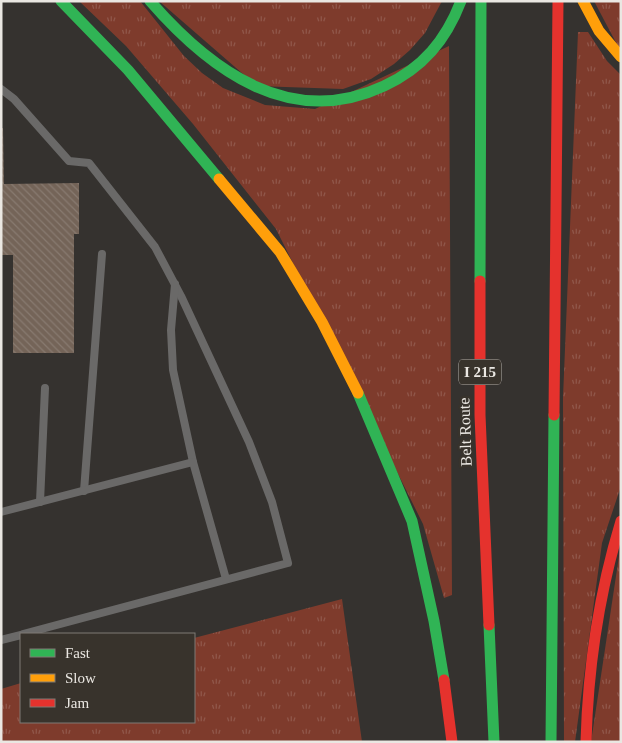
<svg xmlns="http://www.w3.org/2000/svg" width="622" height="743" font-family="'Times New Roman',serif">
<defs>
<pattern id="grass-tufts" width="24" height="20" patternUnits="userSpaceOnUse" patternTransform="scale(1.25)"><rect width="24" height="20" fill="#7e3b2c"/><path d="M3 7l-1-3M5 7V3M7 7l1-3M15 17l-1-3M17 17v-4M19 17l1-3" fill="none" stroke="#90574a"/></pattern>
<pattern id="building-back-hatch" width="6" height="6" patternUnits="userSpaceOnUse" patternTransform="scale(1.25)"><rect width="6" height="6" fill="#746458"/><path d="M-1 5l2 2M0 0l6 6M5-1l2 2" fill="none" stroke="#887a70"/></pattern>
</defs>
<rect width="100%" height="100%" fill="#35322f"/>
<g fill="url(#grass-tufts)">
<path d="M79 1H140L184 56 202 73 223 88 265 105 315 109 449 46 452 595 444 598 423 524 276 229 193 124 126 46Z"/>
<path d="M159 1H442L425 33 410 50 394 64 371 79 343 89 257 86Z"/>
<path d="M594 1H621V52Z"/>
<path d="M578 32H588L607 61 621 75V486L602 543 575 742H564L563 398Z"/>
<path d="M621 543V742H591Z"/>
<path d="M342 599 362 742H1V689L21 683V722H194V638Z"/>
</g>
<path fill="url(#building-back-hatch)" d="M1 128H3L4 184 79 183V234H74V353H13V255H1Z"/>
<g fill="none" stroke-linecap="round" stroke-linejoin="round">
<g stroke="#6a6968" stroke-width="8">
<path d="M1 89 14 99 69 161 89 163 155 247 181 296 249 442 272 502 288 563 23 634"/>
<path d="M175 284 171 330 173 370 193 462"/>
<path d="M84 491 102 254"/>
<path d="M40 502 45 388"/>
<path d="M1 512 193 462 226 579"/>
<path d="M1 640 21 635"/>
</g>
<g stroke="#30b455" stroke-width="11">
<path d="M61 1 128 70 219 179"/>
<path d="M150 1C210 70 290 130 384 86 423 68 446 40 461 1"/>
<path d="M480 281 481 1"/>
<path d="M358 393 412 521 434 621 444 680"/>
<path d="M489 625 494 742"/>
<path d="M551 742 554 415"/>
</g>
<g stroke="#ff9f0a" stroke-width="11">
<path d="M583 1 599 31 621 57"/>
<path d="M219 179 280 252 322 322 358 393"/>
</g>
<g stroke="#e5322d" stroke-width="11">
<path d="M480 281V415L489 625"/>
<path d="M554 415 558 1"/>
<path d="M444 680 452 742"/>
<path d="M586 742C588 666 599 593 621 521"/>
</g>
</g>
<g text-anchor="middle" dominant-baseline="central" stroke-width="5" stroke-linejoin="round" paint-order="stroke">
<rect fill="#38332c" stroke="#b5b1ab" stroke-width="1" x="459" y="359.5" width="42" height="25" rx="4"/>
<g font-size="15" font-weight="bold" fill="#eae7e2">
<text x="480" y="372">I 215</text>
</g>
<g font-size="16" fill="#eae7e2" stroke="#38332c">
<text transform="translate(465 432) rotate(-92)">Belt Route</text>
</g>
</g>
<rect width="622" height="743" fill="none" stroke="#eae7e2" stroke-width="5"/>
<rect x="20" y="633" width="175" height="90" fill="#38332c" stroke="#7f7b75"/>
<rect x="30" y="649" width="25" height="8" fill="#30b455" stroke="#7f7b75"/>
<text x="65" y="658" font-size="15" fill="#eae7e2">Fast</text>
<rect x="30" y="674" width="25" height="8" fill="#ff9f0a" stroke="#7f7b75"/>
<text x="65" y="683" font-size="15" fill="#eae7e2">Slow</text>
<rect x="30" y="699" width="25" height="8" fill="#e5322d" stroke="#7f7b75"/>
<text x="65" y="708" font-size="15" fill="#eae7e2">Jam</text>
</svg>
